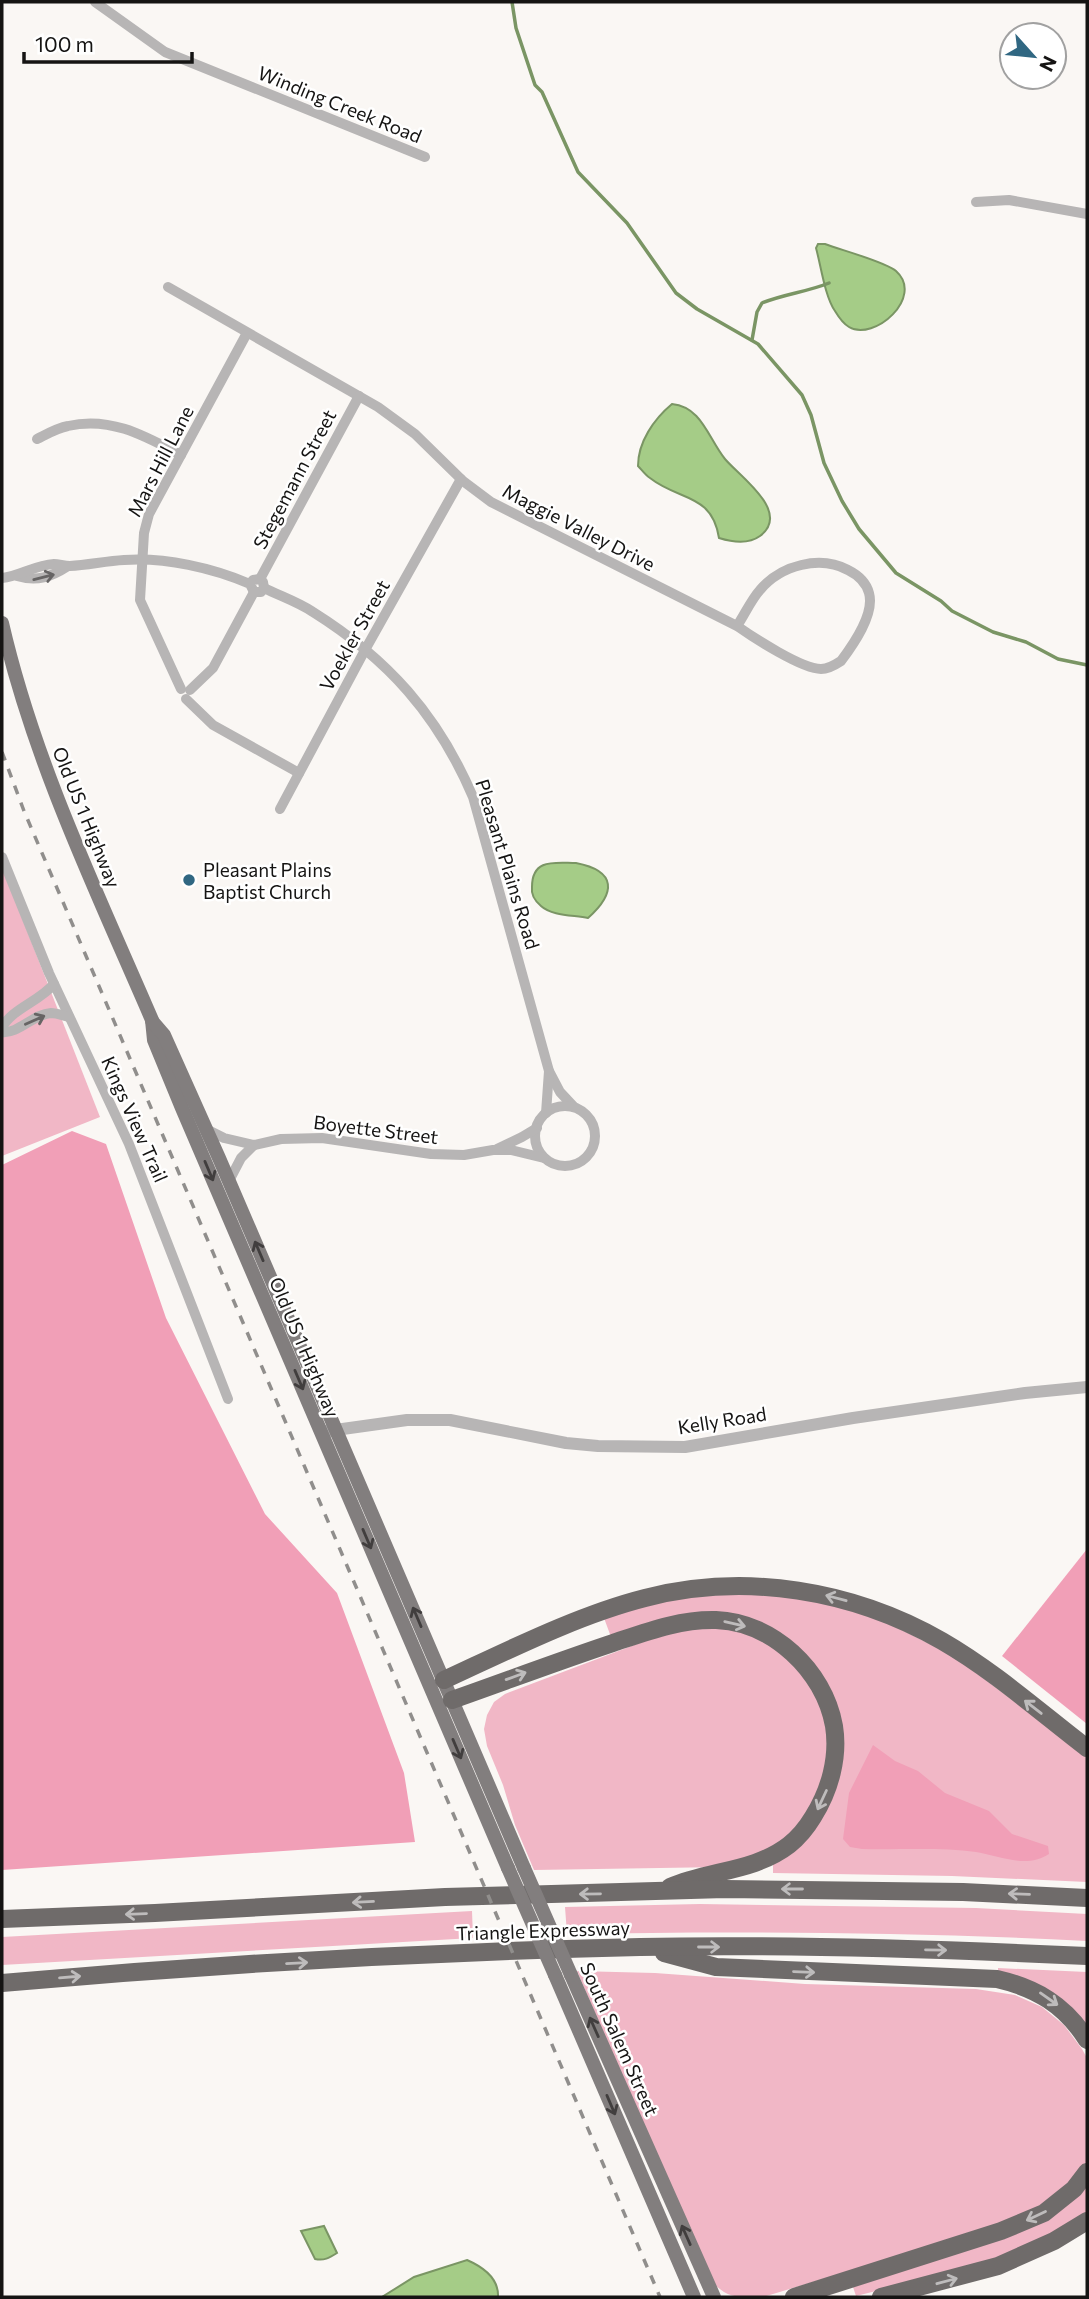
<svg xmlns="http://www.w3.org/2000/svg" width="1089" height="2299" font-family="Commissioner,sans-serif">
<rect width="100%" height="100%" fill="#faf7f4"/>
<g fill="#f1b7c6">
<path d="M2 867 100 1117 2 1156Z"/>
<path d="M707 1593 787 1594 872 1615 952 1655 1087 1755V1882L952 1876 773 1873V1863L828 1805 832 1695 746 1619 611 1637 604 1618 631 1608Z"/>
<path d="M716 1626 741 1630 767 1641 808 1677 828 1726 829 1751 816 1801 785 1840 768 1851 722 1867 534 1870 515 1825 503 1785 487 1746 484 1729 487 1715 494 1702 505 1694 666 1633Z"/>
<path d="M700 1904 976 1908 1087 1914V1941C913 1932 741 1931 567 1934L565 1907Z"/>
<path d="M472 1911 473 1938 2 1965V1937Z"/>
<path d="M998 1968 1087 1972V2025C1062 1993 1037 1981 998 1972Z"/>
<path d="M577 1971 655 1973 805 1984 976 1989 1015 1995 1042 2007 1064 2025 1082 2049 1087 2058V2161L1067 2188 1042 2208 1003 2225 763 2297C734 2297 728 2299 709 2279Z"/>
<path d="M1087 2183V2214L1060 2231 988 2263 856 2296 853 2287 898 2272Z"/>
</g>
<g fill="#f19fb7">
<path d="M72 1131 106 1144 166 1318 265 1514 337 1593 404 1773 415 1842 2 1870V1165Z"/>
<path d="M1087 1549V1724L1002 1656Z"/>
<path d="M873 1745 895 1761 918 1771 945 1793 989 1811 1012 1834 1048 1846 1049 1854C1026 1869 1001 1856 976 1852 942 1847 897 1850 862 1849L850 1847 843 1839 849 1793Z"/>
</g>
<g fill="#a5cc87" stroke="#7a9564" stroke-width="2">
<path d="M818 244H825C841 250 886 262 896 271 925 297 874 342 849 327 844 324 838 316 835 311 825 297 821 266 816 248Z"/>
<path d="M672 404C702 407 708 438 725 459 739 476 792 512 760 536 749 544 732 542 719 538 712 493 679 501 650 478 645 475 642 470 638 466 638 442 654 419 672 404Z"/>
<path d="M576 863C617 871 616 893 588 918 573 915 552 916 541 906 535 901 531 894 532 887 532 858 555 863 576 863Z"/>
<path d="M324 2226 337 2253C329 2258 324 2261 315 2259L301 2231Z"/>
<path d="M467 2260C483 2267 499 2278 498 2297H382L414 2277Z"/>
</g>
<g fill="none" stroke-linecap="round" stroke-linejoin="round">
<g stroke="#7a9564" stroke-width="3.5">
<path d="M512 2 516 28 535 85 542 92 578 172 627 223 676 293 697 309 758 344 802 395 811 415 824 463 842 501 859 529 896 573 941 601 952 611 993 632 1026 642 1058 659 1087 665"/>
<path d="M752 340 757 312 762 303C784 294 807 292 829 283"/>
</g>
<g stroke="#b7b5b5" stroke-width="10">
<path d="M95 2 165 52 425 157"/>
<path d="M976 202 1009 200 1087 214"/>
<path d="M168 287 378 407 415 434 463 481 491 502 737 626C754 638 802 669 821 669 828 669 835 665 841 661 853 645 875 614 869 593 866 582 858 575 848 570 820 555 781 565 760 590 751 600 745 614 737 626"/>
<path d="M37 439C47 434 57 428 68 426 110 416 145 436 181 455"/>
<path d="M17 576C37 582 51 577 68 566"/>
<path d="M2 578C20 576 35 565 54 564 59 564 64 566 70 566 88 565 106 561 124 560 165 557 213 568 250 584L254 592H261L264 588 263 582 260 579 253 580 250 584"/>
<path d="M260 579 359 396"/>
<path d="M264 588C280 596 298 602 313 612 388 659 438 715 473 797L549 1071 560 1092 574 1107"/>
<path d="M181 689 140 600 144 533 149 514 247 333"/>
<path d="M190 690 213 668 254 592"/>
<path d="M186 699 213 725 299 773"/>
<path d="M280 809 365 650 461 479"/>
<path d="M2 857 49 973 129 1144 228 1399"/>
<path d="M2 1028C10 1010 40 1001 54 984"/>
<path d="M2 1032C19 1034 33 1014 51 1013 57 1013 64 1016 69 1017"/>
<circle cx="565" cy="1136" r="30"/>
<path d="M546 1113 549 1071"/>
<path d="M206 1129 224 1138 254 1145 281 1139 322 1138 431 1154 464 1155 493 1150H511L544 1158"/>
<path d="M497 1149 522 1137 537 1128"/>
<path d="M229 1181 241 1158 254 1145"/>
</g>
<path stroke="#b7b5b5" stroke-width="12" d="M321 1432 407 1420H450L566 1443 598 1446 685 1447 853 1418 1025 1393 1087 1387"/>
<g stroke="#827e7e" stroke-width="14">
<path d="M2 623C34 762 96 890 152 1020L154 1040 182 1108 508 1868"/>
<path d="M152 1021 164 1035 219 1158 524 1868"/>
<path d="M555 1975 694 2297"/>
<path d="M571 1975 714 2297"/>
</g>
<g stroke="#6f6b6a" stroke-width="18">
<path d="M444 1680C507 1651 578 1615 645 1598 746 1572 853 1590 942 1641 994 1671 1040 1712 1087 1748"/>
<path d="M452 1700C506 1681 559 1661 613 1643 646 1632 680 1619 716 1620 772 1622 824 1670 834 1726 839 1757 830 1790 813 1817 807 1827 799 1837 789 1845 754 1872 709 1870 670 1887"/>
<path d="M2 1919 155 1913 445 1897 725 1889 963 1892 1087 1898"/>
<path d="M664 1953 716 1967 997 1979C1036 1988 1065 2005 1087 2040"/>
<path d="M2 1983C214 1964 427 1952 640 1947 789 1944 938 1949 1087 1956"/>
<path d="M794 2297 1001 2231 1044 2213 1074 2189 1087 2172"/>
<path d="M881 2297 998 2266 1054 2241 1087 2221"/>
</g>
<path stroke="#908e8c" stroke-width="3.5" stroke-dasharray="9 9" stroke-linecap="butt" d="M2 752 24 811 660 2297"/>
<g stroke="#827e7e" stroke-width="14">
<path d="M508 1868 555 1975"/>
<path d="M524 1868 571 1975"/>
</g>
</g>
<defs><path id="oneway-shaft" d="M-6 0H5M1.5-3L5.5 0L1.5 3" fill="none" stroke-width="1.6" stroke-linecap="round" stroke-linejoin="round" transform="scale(1.75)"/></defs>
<g stroke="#666464">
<use href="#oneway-shaft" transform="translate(44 577) rotate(-14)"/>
<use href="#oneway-shaft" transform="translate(35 1020) rotate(-24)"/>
</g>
<g stroke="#413e3e">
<use href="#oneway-shaft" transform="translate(209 1171) rotate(67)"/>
<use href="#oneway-shaft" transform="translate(259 1251) rotate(-113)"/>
<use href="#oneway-shaft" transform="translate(299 1380) rotate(67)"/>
<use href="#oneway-shaft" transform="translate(367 1539) rotate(67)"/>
<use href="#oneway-shaft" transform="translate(417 1617) rotate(-113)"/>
<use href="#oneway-shaft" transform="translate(457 1749) rotate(67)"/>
<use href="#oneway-shaft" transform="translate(594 2027) rotate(-114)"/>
<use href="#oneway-shaft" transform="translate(611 2105) rotate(67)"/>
<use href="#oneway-shaft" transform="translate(686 2235) rotate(-114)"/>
</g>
<g stroke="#bebcbc">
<use href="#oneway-shaft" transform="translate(836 1598) rotate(-165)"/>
<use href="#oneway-shaft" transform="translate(735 1624) rotate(13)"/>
<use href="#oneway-shaft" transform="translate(516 1676) rotate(-20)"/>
<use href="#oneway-shaft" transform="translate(1033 1707) rotate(-142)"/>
<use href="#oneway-shaft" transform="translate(822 1800) rotate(115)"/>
<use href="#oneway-shaft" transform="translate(792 1889) rotate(-180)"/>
<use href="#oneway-shaft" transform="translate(590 1894) rotate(179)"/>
<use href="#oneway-shaft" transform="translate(1019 1894) rotate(-178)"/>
<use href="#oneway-shaft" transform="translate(363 1902) rotate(177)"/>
<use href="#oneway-shaft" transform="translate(136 1914) rotate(178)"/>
<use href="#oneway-shaft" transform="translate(709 1947)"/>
<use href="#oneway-shaft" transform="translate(936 1950) rotate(1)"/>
<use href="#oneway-shaft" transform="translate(297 1963) rotate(-3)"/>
<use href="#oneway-shaft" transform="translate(804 1972) rotate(2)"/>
<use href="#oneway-shaft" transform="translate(70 1977) rotate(-5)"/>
<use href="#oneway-shaft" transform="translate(1049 1999) rotate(35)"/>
<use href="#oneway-shaft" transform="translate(1036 2216) rotate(155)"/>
<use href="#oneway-shaft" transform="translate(947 2281) rotate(-15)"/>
</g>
<circle fill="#306782" stroke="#fff" stroke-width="2.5" cx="189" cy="880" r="7"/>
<g text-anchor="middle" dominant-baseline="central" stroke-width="5" stroke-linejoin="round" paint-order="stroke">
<g font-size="19" fill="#151413" stroke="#fff">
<text transform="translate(340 104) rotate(22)">Winding Creek Road</text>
<text transform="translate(160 461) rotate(-63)">Mars Hill Lane</text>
<text transform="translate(294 479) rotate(-62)">Stegemann Street</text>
<text transform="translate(579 527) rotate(27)">Maggie Valley Drive</text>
<text transform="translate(354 635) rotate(-61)">Voekler Street</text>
<text transform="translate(87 817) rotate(68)">Old US 1 Highway</text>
<text transform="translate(508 864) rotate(73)">Pleasant Plains Road</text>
<text transform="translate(135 1119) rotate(66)">Kings View Trail</text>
<text transform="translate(376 1129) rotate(7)">Boyette Street</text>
<text transform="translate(305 1347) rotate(67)">Old US 1 Highway</text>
<text transform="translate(722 1420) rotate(-9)">Kelly Road</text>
<text transform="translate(543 1930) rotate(-2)">Triangle Expressway</text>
<text transform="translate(620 2039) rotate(66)">South Salem Street</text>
</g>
<g font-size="19" fill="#151413" stroke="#fff" text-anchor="start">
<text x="203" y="869">Pleasant Plains<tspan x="203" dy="22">Baptist Church</tspan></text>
</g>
</g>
<rect width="1089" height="2299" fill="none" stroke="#151413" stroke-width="7"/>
<g transform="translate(1033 56) rotate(117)"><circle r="33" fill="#ffffff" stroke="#a1a1a1" stroke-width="2"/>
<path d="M0-5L12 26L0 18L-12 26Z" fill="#306782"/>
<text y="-10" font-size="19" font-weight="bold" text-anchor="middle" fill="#151413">N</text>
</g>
<path d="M24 52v10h168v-10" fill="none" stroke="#151413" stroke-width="3.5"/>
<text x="35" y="52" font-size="21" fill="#151413" stroke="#ffffff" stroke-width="5" paint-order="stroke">100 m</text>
</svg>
